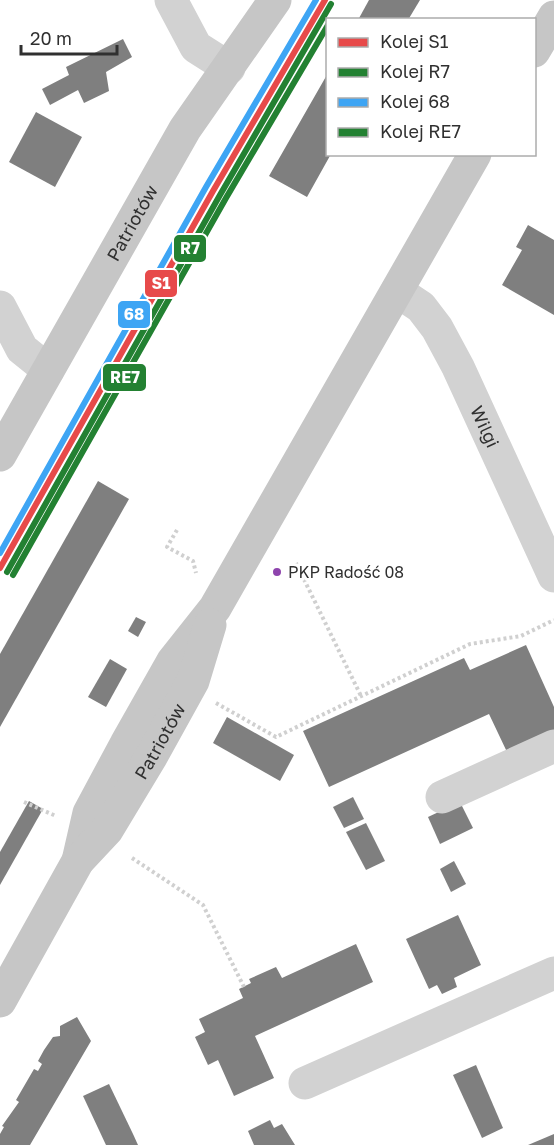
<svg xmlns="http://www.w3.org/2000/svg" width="554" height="1145" font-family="'Golos Text',sans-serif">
<rect width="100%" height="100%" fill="#fff"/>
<g fill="#7f7f7f">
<path d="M369 0H420L408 20H358Z"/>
<path d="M123 39 132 57 106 72 109 91 84 103 78 90 50 105 42 89 69 75 66 67Z"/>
<path d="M328 73V154H331L307 197 269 176Z"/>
<path d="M36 112 82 137 55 187 9 162Z"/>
<path d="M528 225 554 240V315L502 285 522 250 516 247Z"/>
<path d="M98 481 129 499 0 727V654Z"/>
<path d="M136 617 146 622 138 637 128 631Z"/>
<path d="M526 645 554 707V730L507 752 489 714 329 787 303 731 464 658 470 670Z"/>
<path d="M110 659 127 669 106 707 88 697Z"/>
<path d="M227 717 294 755 280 781 213 743Z"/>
<path d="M353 797 364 819 344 828 333 807Z"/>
<path d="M29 801 43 809 0 885V852Z"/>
<path d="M460 802 473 828 440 844 428 817Z"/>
<path d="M366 823 385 861 366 870 346 832Z"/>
<path d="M454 861 466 884 451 892 440 869Z"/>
<path d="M458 915 481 965 454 978 457 987 442 994 437 985 429 989 406 939Z"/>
<path d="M356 944 373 982 255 1036 274 1078 234 1096 218 1060 208 1065 195 1037 205 1032 199 1019 243 998 239 989 251 983 249 979 276 967 282 978Z"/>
<path d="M77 1017 91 1041 30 1145H0V1134L4 1127 2 1126 19 1102 16 1100 34 1069 38 1071 42 1064 38 1061 44 1050 53 1037 60 1036V1026Z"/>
<path d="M476 1065 503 1128 482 1138 453 1075Z"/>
<path d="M109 1084 133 1134 138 1145H106L83 1096Z"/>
<path d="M270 1120 274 1128 282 1124 295 1145H254L248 1131Z"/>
<path d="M554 1134V1145H528Z"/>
</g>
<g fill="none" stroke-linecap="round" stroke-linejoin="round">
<g stroke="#d0d0d0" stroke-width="4" stroke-dasharray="3 3" stroke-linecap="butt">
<path d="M177 530 167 547 193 561 196 573"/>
<path d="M296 563 361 696"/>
<path d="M216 703 276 737 470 644 521 636 554 620"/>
<path d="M24 802 56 816"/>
<path d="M132 858 203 905 244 987"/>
</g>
<g stroke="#d2d2d2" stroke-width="33">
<path d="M171 0 196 47 229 68"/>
<path id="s1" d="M397 291 421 307 437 328 458 367 554 576"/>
<path d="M0 307 22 349 48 370"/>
<path d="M442 797 554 746"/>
<path d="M305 1083 554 973"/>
</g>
<g stroke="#c6c6c6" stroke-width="33">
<path d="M534 51 554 17"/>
<path id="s2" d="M0 455 185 129 275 0"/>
<path d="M78 861 89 813 126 744 173 661 215 608 475 154"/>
<path id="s3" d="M0 1001 78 861 107 830 151 757 193 681 210 625"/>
</g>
<g stroke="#fff" stroke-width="10">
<path id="rail-1" d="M0 568 213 191 325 0"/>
</g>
<g stroke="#fff" stroke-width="10">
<path id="rail-2" d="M7 572 220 195 331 4"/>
</g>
<g stroke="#fff" stroke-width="10">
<path id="rail-3" d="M0 553 206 187 316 0"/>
</g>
<g stroke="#fff" stroke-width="10">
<path id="rail-4" d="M13 575 226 198 328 25"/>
</g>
<use href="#rail-1" stroke="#e74a4a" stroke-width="6"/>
<use href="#rail-2" stroke="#238132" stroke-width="6"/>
<use href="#rail-3" stroke="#3ea5f4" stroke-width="6"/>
<use href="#rail-4" stroke="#238132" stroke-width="6"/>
</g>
<circle fill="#8e44ad" stroke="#fff" stroke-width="2" cx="277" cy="572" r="5"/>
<g text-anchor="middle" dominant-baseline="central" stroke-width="6" stroke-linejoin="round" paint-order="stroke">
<g font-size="16" fill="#303030" stroke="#fff" text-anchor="start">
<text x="288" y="572">PKP Radość 08</text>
</g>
<g font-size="18" fill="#303030" stroke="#fff">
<text stroke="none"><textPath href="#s2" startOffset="267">Patriotów</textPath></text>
<text stroke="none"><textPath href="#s1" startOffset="165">Wilgi</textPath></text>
<text stroke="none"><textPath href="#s3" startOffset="306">Patriotów</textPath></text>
</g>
</g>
<g stroke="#fff" stroke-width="2">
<rect x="173" y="234" width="34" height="29" rx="6" fill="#238132"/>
<rect x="144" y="269" width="34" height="29" rx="6" fill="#e74a4a"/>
<rect x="117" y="300" width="34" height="29" rx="6" fill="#3ea5f4"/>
<rect x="102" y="363" width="45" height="29" rx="6" fill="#238132"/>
</g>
<g font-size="16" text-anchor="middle" font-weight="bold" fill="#fff">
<text x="190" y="254">R7</text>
<text x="161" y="289">S1</text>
<text x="134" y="320">68</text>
<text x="125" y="383">RE7</text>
</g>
<rect x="326" y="18" width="210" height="138" fill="#ffffff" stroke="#acacac" stroke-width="1.5"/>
<rect x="338" y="38" width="30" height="9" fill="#e74a4a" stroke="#acacac" stroke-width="1.5"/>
<text x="380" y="48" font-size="18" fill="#303030">Kolej S1</text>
<rect x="338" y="68" width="30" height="9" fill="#238132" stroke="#acacac" stroke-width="1.5"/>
<text x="380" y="78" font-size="18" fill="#303030">Kolej R7</text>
<rect x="338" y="98" width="30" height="9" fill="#3ea5f4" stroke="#acacac" stroke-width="1.5"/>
<text x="380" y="108" font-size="18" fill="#303030">Kolej 68</text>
<rect x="338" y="128" width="30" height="9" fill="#238132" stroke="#acacac" stroke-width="1.5"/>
<text x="380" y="138" font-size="18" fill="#303030">Kolej RE7</text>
<path d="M21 45v9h96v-9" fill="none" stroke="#303030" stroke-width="3"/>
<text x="30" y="45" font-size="18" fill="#303030" stroke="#ffffff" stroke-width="4.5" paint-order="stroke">20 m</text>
</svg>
